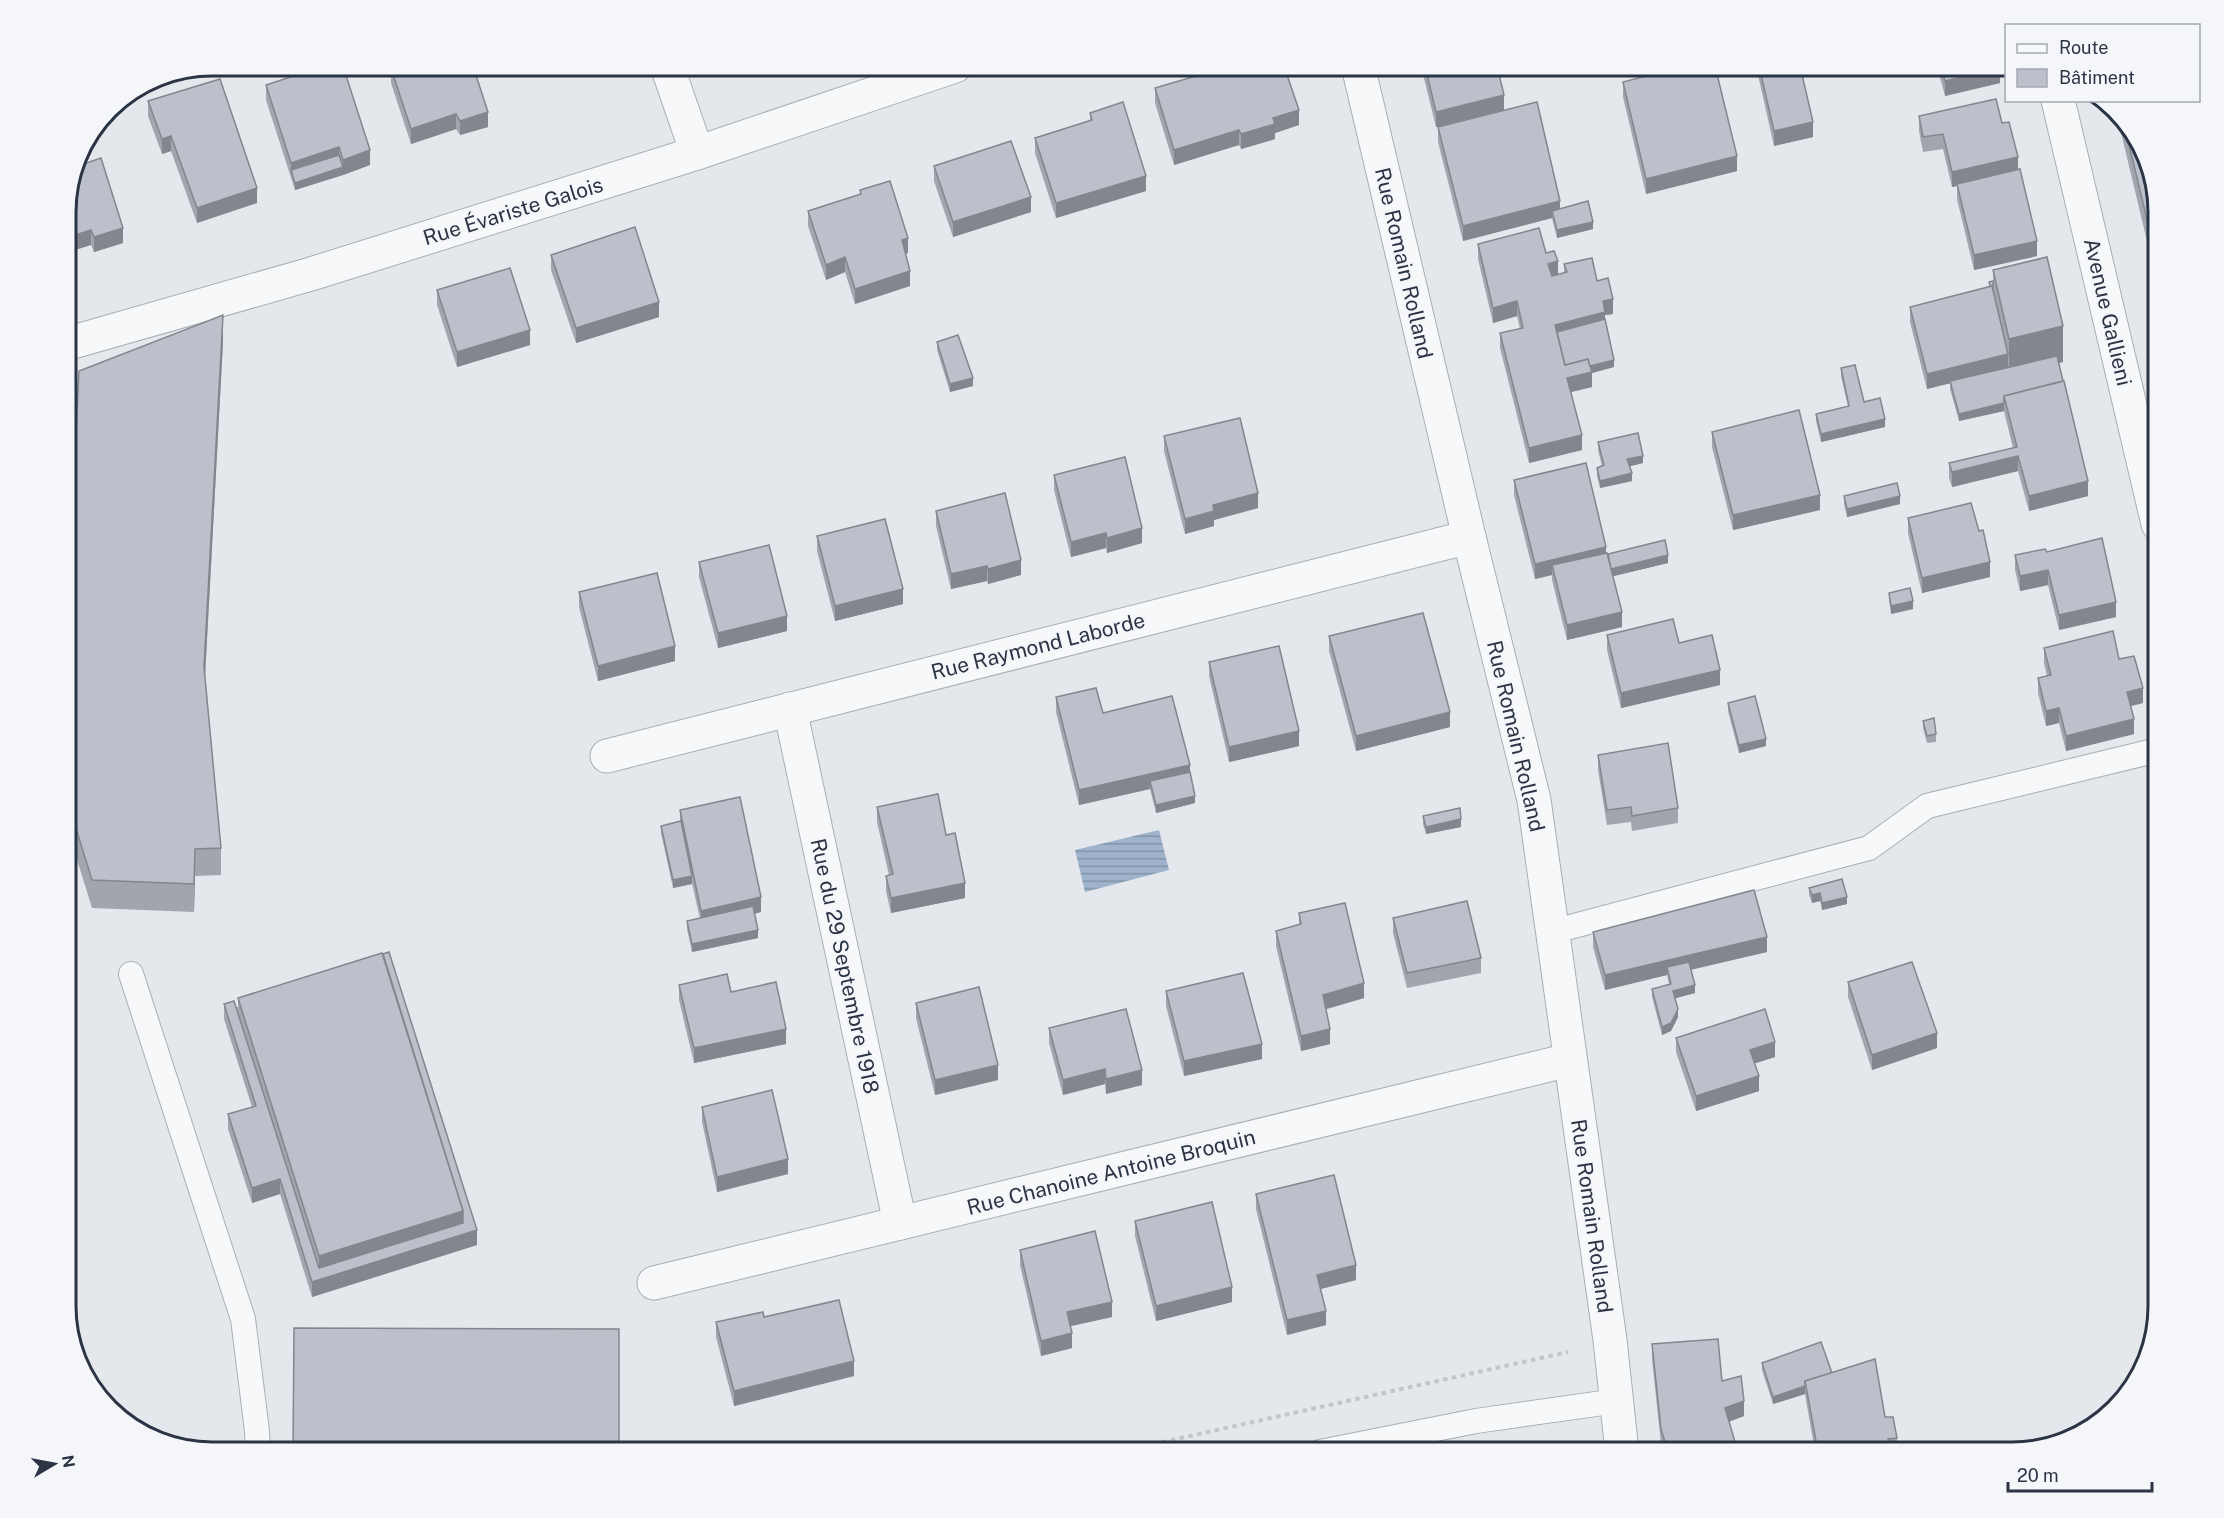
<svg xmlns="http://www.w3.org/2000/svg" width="2224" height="1518" font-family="'Public Sans',sans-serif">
<defs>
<pattern id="water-rules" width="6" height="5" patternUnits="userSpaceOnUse" patternTransform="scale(1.5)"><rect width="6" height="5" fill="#9fb4cc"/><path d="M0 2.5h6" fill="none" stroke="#8293a7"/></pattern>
</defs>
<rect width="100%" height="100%" fill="#e4e7ec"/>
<path fill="url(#water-rules)" d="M1159 830 1169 870 1085 892 1075 850Z"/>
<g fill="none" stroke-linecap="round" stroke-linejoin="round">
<g stroke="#a9aeb7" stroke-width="26">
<g id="lane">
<path d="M1551 932 1869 848 1927 806 2158 750"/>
<path d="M131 974 243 1319 257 1431 258 1452"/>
<path d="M1320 1452 1476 1421 1617 1401"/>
</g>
</g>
<g stroke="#a9aeb7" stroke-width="35">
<g id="street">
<path d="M667 66 697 153"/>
<path d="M1358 66 1469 537 1534 800 1610 1340 1622 1452"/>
<path d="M2058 100 2158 524"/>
<path d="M66 344 311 274 697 153 955 66"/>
<path d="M790 709 900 1223"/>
<path d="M607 756 1469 537"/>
<path d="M654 1283 1569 1060"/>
</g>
</g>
<path stroke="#c2c5cb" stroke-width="4" stroke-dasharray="4.5 4.5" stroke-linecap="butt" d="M1118 1452 1568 1352"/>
<use href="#lane" stroke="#f7f8fa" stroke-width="24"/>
<use href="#street" stroke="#f7f8fa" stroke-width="33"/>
</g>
<g fill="#a1a5ae">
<path d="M1421 66H1497L1504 110 1436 127Z"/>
<path d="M1756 66H1800L1813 137 1774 146Z"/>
<path d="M1937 66H2000V83L1945 96Z"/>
<path d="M391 68 488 127 460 135 456 129 411 144 391 83Z"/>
<path d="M1195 71 1299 125 1275 133V139L1241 149 1239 145 1174 165 1155 103V88L1195 76Z"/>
<path d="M1623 82 1737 171 1646 194 1623 97Z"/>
<path d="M266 85 370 165 343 175 295 190 266 100Z"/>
<path d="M148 101 257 203 197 223 171 151 162 154 148 116Z"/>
<path d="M1090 113 1146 191 1056 218 1035 153V138L1090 120Z"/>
<path d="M1919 116 2002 123 2018 170 2037 256 1974 270 1957 199V186L1952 187 1943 149 1923 152 1919 131Z"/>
<path d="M2118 120 2143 148 2158 213V287Z"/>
<path d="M1438 127 1560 209 1593 229 1557 238 1552 218 1463 241 1438 142Z"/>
<path d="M934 166 1031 212 953 237 934 181Z"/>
<path d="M860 190 908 253 905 254 910 286 855 304 845 272 826 280 808 226V211L860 194Z"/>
<path d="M66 204 123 243 94 252 91 245Z"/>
<path d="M1478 244 1546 253 1558 274 1564 273V264L1597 281 1613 314 1605 315V319L1614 367 1592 373V387L1571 392 1582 450 1529 463 1500 348V333L1520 329 1517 316 1493 323 1478 259Z"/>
<path d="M551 255 659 317 576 343 551 270Z"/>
<path d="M1993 270 2063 362 2059 363 2088 496 2029 511 2018 471 1952 487 1949 478V463L2013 448 2004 411 1959 421 1950 389V383L1927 389 1910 322V307L1989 287V282L1993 281Z"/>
<path d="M437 290 530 345 457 367 437 305Z"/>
<path d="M223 342 205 677 221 848V875L195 876 194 912 92 908 66 824V432L76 429Z"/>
<path d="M937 342 973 386 950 392 937 350Z"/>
<path d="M1841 368 1864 402 1885 427 1821 442 1816 421V414L1848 406 1841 376Z"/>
<path d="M1712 432 1820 510 1733 530 1712 447Z"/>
<path d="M1164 436 1258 508 1214 520V526L1185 534 1164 451Z"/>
<path d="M1598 442 1643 463 1630 466 1632 481 1600 488 1597 476V468L1602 466 1598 450Z"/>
<path d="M1054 475 1142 543 1107 553 1106 548 1071 557 1054 490Z"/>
<path d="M1514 480 1608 554 1668 563 1613 576 1622 627 1567 640 1552 580V575L1535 579 1514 495Z"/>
<path d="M1844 496 1900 504 1847 517 1844 504Z"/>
<path d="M936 511 1021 575 988 584 987 581 951 589 936 526Z"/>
<path d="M1908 518 1990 577 1922 593 1908 533Z"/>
<path d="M817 536 903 604 835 621 817 551Z"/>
<path d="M2047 552 2116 617 2059 630 2048 585 2020 591 2015 570V555Z"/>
<path d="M699 562 787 631 718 648 699 577Z"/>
<path d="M579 592 675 661 598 681 579 607Z"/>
<path d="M1889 593 1913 609 1891 614 1889 600Z"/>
<path d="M1607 635 1679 643 1720 685 1621 708 1607 650Z"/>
<path d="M1329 636 1450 727 1356 751 1329 651Z"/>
<path d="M2044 648 2119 659 2143 703 2131 706 2134 734 2066 751 2059 723 2046 726 2038 693V678L2047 676 2044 663Z"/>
<path d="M1209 662 1299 746 1229 762 1209 676Z"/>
<path d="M1056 697 1103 713 1190 772 1195 803 1156 813 1150 789 1079 805 1056 712Z"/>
<path d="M1728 703 1766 746 1739 753 1728 711Z"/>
<path d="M1923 721 1936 734V742L1927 743 1923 728Z"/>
<path d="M1598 755 1678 808V823L1632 831 1631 822 1607 825 1598 770Z"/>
<path d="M877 807 946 835 965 898 891 913 886 891V876L889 875 877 822Z"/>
<path d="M680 810 761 912 754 914 758 938 692 952 687 929V921L700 919 692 883V884L673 888 661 833V826L680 821Z"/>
<path d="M1423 816 1461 827 1426 834 1423 824Z"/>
<path d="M1809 888 1847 904 1822 910 1820 901 1812 903 1809 895Z"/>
<path d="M1299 913 1364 998 1326 1009 1330 1044 1301 1051 1276 946V931L1299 925Z"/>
<path d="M1393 918 1481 958V973L1407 988 1393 933Z"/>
<path d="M1593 932 1767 952 1691 969 1695 993 1675 998 1678 1017 1671 1031 1662 1035 1652 997V989L1669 984 1667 975 1605 990 1593 947Z"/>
<path d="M1848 982 1937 1048 1872 1070 1848 997Z"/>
<path d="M679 985 731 992 786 1044 694 1063 679 1000Z"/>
<path d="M1166 991 1262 1059 1184 1076 1166 1006Z"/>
<path d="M238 998 477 1245 312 1297 280 1194 252 1203 228 1129V1114L252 1107 224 1019V1004L238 1007Z"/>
<path d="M916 1003 998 1080 935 1095 916 1018Z"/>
<path d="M1049 1028 1142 1085 1106 1094 1105 1084 1063 1095 1049 1043Z"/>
<path d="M1676 1038 1775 1057 1754 1063 1759 1091 1696 1111 1676 1052Z"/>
<path d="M702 1107 788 1174 717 1192 702 1122Z"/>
<path d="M1256 1194 1356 1280 1320 1289 1326 1325 1287 1335 1256 1209Z"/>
<path d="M1135 1221 1232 1302 1156 1321 1135 1236Z"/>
<path d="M1020 1250 1112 1317 1070 1326 1072 1348 1041 1356 1020 1265Z"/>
<path d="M764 1317 854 1376 734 1406 716 1337V1322Z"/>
<path d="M1652 1344 1722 1381 1744 1416 1729 1422 1738 1452H1664L1661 1444 1652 1359Z"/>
<path d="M1762 1363 1832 1373 1885 1417 1897 1438V1452H1815L1805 1394 1773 1404 1762 1370Z"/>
</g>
<g fill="#83868d">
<path d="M2000 68V83L1945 96V81Z"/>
<path d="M1504 95V110L1436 127V112Z"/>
<path d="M1299 110V125L1275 133V139L1241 149V134L1273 118Z"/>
<path d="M488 112V127L460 135V121Z"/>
<path d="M456 114V129L411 144V129Z"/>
<path d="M1813 122V137L1774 146V131Z"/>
<path d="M1239 130V145L1174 165V150Z"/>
<path d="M171 136V151L162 154V139Z"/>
<path d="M339 147V162L291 170V178V163Z"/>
<path d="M370 150V165L343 175V160Z"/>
<path d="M1737 156V171L1646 194V179Z"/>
<path d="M2018 157V172L1952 187V172Z"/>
<path d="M343 167V175L295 190V183Z"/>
<path d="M1146 176V191L1056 218V203Z"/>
<path d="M257 188V203L197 223V208Z"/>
<path d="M1031 197V212L953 237V222Z"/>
<path d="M1560 201V216L1552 211V218L1463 241V226Z"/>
<path d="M1593 222V229L1557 238V230Z"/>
<path d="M123 228V243L94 252V237Z"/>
<path d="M91 230V245L66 253V238Z"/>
<path d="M908 238V253L902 255V240Z"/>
<path d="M2037 241V256L1974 270V255Z"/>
<path d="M845 257V272L826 280V265Z"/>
<path d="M1558 261V276L1548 279V264Z"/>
<path d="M910 271V286L855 304V289Z"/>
<path d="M1613 299V314L1605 315V327L1557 340 1555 325 1603 301Z"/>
<path d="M1517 301V316L1493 323V308Z"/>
<path d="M659 302V317L576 343V328Z"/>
<path d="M223 315V342L204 695V667Z"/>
<path d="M2063 326V362L2009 375V339Z"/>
<path d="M530 330V345L457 367V352Z"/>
<path d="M2008 354V369L1927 389V374Z"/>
<path d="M1614 360V367L1592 373V387L1567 393 1565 372Z"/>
<path d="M973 378V386L950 392V384Z"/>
<path d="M2004 403V411L1959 421V414Z"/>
<path d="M1885 419V427L1821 442V434Z"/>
<path d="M1582 435V450L1529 463V448Z"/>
<path d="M1643 456V463L1627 467V459Z"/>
<path d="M2018 456V471L1952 487V472Z"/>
<path d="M1632 473V481L1600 488V481Z"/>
<path d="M2088 481V496L2029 511V496Z"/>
<path d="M1258 493V508L1214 520V526L1185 534V519L1213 505Z"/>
<path d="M1820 495V510L1733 530V515Z"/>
<path d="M1900 496V504L1847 517V509Z"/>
<path d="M1142 528V543L1107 553V538Z"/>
<path d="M1106 533V548L1071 557V542Z"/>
<path d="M1606 547V562L1552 565V575L1535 579V564Z"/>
<path d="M1668 555V563L1610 577V569Z"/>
<path d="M1021 560V575L988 584V569Z"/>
<path d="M1990 562V577L1922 593V578Z"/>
<path d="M987 566V581L951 589V574Z"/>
<path d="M2048 570V585L2020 591V576Z"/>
<path d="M903 589V604L835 621V606Z"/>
<path d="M1913 601V609L1891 614V606Z"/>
<path d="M2116 602V617L2059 630V615Z"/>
<path d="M1622 612V627L1567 640V625Z"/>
<path d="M787 616V631L718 648V633Z"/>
<path d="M675 646V661L598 681V666Z"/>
<path d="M1720 670V685L1621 708V693Z"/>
<path d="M2143 688V703L2127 707V692Z"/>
<path d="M2059 708V723L2046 726V711Z"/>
<path d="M1450 712V727L1356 751V736Z"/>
<path d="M2134 719V734L2066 751V736Z"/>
<path d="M1299 731V746L1229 762V747Z"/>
<path d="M1766 739V746L1739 753V745Z"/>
<path d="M1190 765V780L1150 781V789L1079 805V790Z"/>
<path d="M1195 796V803L1156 813V805Z"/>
<path d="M1461 819V827L1426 834V827Z"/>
<path d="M195 849V876L194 912V884Z"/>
<path d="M692 876V884L673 888V880Z"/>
<path d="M965 883V898L891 913V898Z"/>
<path d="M1820 893V901L1812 903V895Z"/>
<path d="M761 897V912L701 925V911Z"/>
<path d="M1847 897V904L1822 910V903Z"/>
<path d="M758 930V938L692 952V944Z"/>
<path d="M1767 937V952L1669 975 1667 967V975L1605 990V975Z"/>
<path d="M1364 983V998L1323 1010V995Z"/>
<path d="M1695 985V993L1673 999V991Z"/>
<path d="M1678 1009V1017L1671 1031 1662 1035V1027Z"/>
<path d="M786 1029V1044L694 1063V1048Z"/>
<path d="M1330 1029V1044L1301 1051V1036Z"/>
<path d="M1937 1033V1048L1872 1070V1055Z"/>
<path d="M1775 1042V1057L1750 1065V1050Z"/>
<path d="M1262 1044V1059L1184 1076V1061Z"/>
<path d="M998 1065V1080L935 1095V1080Z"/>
<path d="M1105 1069V1084L1063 1095V1080Z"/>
<path d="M1142 1070V1085L1106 1094V1079Z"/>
<path d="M1759 1076V1091L1696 1111V1096Z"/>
<path d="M788 1159V1174L717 1192V1177Z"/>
<path d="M280 1179V1194L252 1203V1188Z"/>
<path d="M463 1211 477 1230V1245L312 1297V1282L319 1280V1256Z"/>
<path d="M1356 1265V1280L1317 1290V1275Z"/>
<path d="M1232 1287V1302L1156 1321V1306Z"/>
<path d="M1112 1302V1317L1067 1327V1312Z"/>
<path d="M1326 1311V1325L1287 1335V1320Z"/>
<path d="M1072 1333V1348L1041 1356V1341Z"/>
<path d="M854 1361V1376L734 1406V1391Z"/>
<path d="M1805 1386V1394L1773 1404V1397Z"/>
<path d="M1744 1401V1416L1725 1423V1408Z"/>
</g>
<g fill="#bbc0ca" stroke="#83868d" stroke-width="1.5">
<path d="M324 66H343L370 150 343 160 339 147 291 163 266 85Z"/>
<path d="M398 66H473L488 112 460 121 456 114 411 129 391 68Z"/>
<path d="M1210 66H1284L1299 110 1273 118 1275 124 1241 134 1239 130 1174 150 1155 88 1196 76 1195 71Z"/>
<path d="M1425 66H1497L1504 95 1436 112Z"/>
<path d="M1685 66H1715L1737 156 1646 179 1623 82Z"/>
<path d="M1759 66H1800L1813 122 1774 131Z"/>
<path d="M1941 66H2000V68L1945 81Z"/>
<path d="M220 79 257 188 197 208 171 136 162 139 148 101Z"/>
<path d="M1996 99 2002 123 2009 122 2018 157 1952 172 1943 134 1923 137 1919 116Z"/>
<path d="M1123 102 1146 176 1056 203 1035 138 1092 120 1090 113Z"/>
<path d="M1537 102 1560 201 1463 226 1438 127Z"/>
<path d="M2125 128 2143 148 2158 213V265Z"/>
<path d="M1011 141 1031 197 953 222 934 166Z"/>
<path d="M339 155 343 167 295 183 291 170Z"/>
<path d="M101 158 123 228 94 237 91 230 66 238V204L75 167Z"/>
<path d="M2020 169 2037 241 1974 255 1957 184Z"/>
<path d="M890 181 908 238 902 240 910 271 855 289 845 257 826 265 808 211 861 194 860 190Z"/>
<path d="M1588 201 1593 222 1557 230 1552 211Z"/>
<path d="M635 227 659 302 576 328 551 255Z"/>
<path d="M1539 228 1546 253 1554 251 1558 261 1548 264 1552 276 1567 272 1564 264 1592 258 1597 281 1608 278 1613 299 1603 301 1605 312 1555 325 1565 365 1588 359 1592 372 1567 378 1582 435 1529 448 1500 333 1523 328 1517 301 1493 308 1478 244Z"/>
<path d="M2047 257 2063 326 2009 339 1993 270Z"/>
<path d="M510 268 530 330 457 352 437 290Z"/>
<path d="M1993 281V290L1992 286H1990L1989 282Z"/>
<path d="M1992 286 2008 354 1927 374 1910 307Z"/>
<path d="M223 315 204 667 221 848 195 849 194 884 92 880 66 796V432L76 429 79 371Z"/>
<path d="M1605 319 1614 360 1590 366 1588 359 1565 365 1557 332Z"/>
<path d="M958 335 973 378 950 384 937 342Z"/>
<path d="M2057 356 2063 381 2004 396V403L1959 414 1950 381Z"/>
<path d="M1855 365 1864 402 1880 398 1885 419 1821 434 1816 414 1849 406 1841 368Z"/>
<path d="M2064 381 2088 481 2029 496 2018 456 1952 472 1949 463 2017 447 2004 396Z"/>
<path d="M1799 410 1820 495 1733 515 1712 432Z"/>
<path d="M1240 418 1258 493 1213 505 1214 511 1185 519 1164 436Z"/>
<path d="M1638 433 1643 456 1627 459 1632 473 1600 481 1597 468 1604 465 1598 442Z"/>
<path d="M1125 457 1142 528 1107 538 1106 533 1071 542 1054 475Z"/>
<path d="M1586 463 1606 547 1535 564 1514 480Z"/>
<path d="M1897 483 1900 496 1847 509 1844 496Z"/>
<path d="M1005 493 1021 560 988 569 987 566 951 574 936 511Z"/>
<path d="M1971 503 1979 531 1983 530 1990 562 1922 578 1908 518Z"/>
<path d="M885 519 903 589 835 606 817 536Z"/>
<path d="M2102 538 2116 602 2059 615 2048 570 2020 576 2015 555 2045 549 2047 552Z"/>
<path d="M1665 540 1668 555 1611 569 1608 554Z"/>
<path d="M769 545 787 616 718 633 699 562Z"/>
<path d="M1607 553 1622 612 1567 625 1552 565Z"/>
<path d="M657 573 675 646 598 666 579 592Z"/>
<path d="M1910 588 1913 601 1891 606 1889 593Z"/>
<path d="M1423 613 1450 712 1356 736 1329 636Z"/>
<path d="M1673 619 1679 643 1712 635 1720 670 1621 693 1607 635Z"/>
<path d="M2113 631 2119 659 2134 656 2143 688 2127 692 2134 719 2066 736 2059 708 2046 711 2038 678 2051 675 2044 648Z"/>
<path d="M1279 646 1299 731 1229 747 1209 662Z"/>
<path d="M1096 688 1103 713 1172 696 1190 765 1079 790 1056 697Z"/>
<path d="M1755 696 1766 739 1739 745 1728 703Z"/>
<path d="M1934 718 1936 734 1927 736 1923 721Z"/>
<path d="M1668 743 1678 808 1632 816 1631 807 1607 810 1598 755Z"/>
<path d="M1190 772 1195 796 1156 805 1150 781Z"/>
<path d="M938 794 946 835 955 833 965 883 891 898 886 876 893 874 877 807Z"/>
<path d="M740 797 761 897 701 911 680 810Z"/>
<path d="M1460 808 1461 819 1426 827 1423 816Z"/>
<path d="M681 821 692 876 673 880 661 826Z"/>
<path d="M1842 879 1847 897 1822 903 1820 893 1812 895 1809 888Z"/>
<path d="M1754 890 1767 937 1605 975 1593 932Z"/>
<path d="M1467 901 1481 958 1407 973 1393 918Z"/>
<path d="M1345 903 1364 983 1323 995 1330 1029 1301 1036 1276 931 1301 924 1299 913Z"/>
<path d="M753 906 758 930 692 944 687 921Z"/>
<path d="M389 952 477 1230 312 1282 280 1179 252 1188 228 1114 256 1106 224 1004 234 1001 319 1268 463 1223V1211L383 954Z"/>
<path d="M382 953 463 1211 319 1256 238 998Z"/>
<path d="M1689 962 1695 985 1673 991 1678 1009 1671 1023 1662 1027 1652 989 1671 984 1667 967Z"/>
<path d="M1912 962 1937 1033 1872 1055 1848 982Z"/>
<path d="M1243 973 1262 1044 1184 1061 1166 991Z"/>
<path d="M727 974 731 992 776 982 786 1029 694 1048 679 985Z"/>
<path d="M979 987 998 1065 935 1080 916 1003Z"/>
<path d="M1126 1009 1142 1070 1106 1079 1105 1069 1063 1080 1049 1028Z"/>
<path d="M1765 1009 1775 1042 1750 1050 1759 1076 1696 1096 1676 1038Z"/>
<path d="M772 1090 788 1159 717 1177 702 1107Z"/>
<path d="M1334 1175 1356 1265 1317 1275 1326 1311 1287 1320 1256 1194Z"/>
<path d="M1212 1202 1232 1287 1156 1306 1135 1221Z"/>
<path d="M1095 1231 1112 1302 1067 1312 1072 1333 1041 1341 1020 1250Z"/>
<path d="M839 1300 854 1361 734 1391 716 1322 763 1312 764 1317Z"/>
<path d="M294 1328 619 1329V1452H293Z"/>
<path d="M1718 1339 1722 1381 1741 1376 1744 1401 1725 1408 1738 1452H1668L1661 1429 1652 1344Z"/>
<path d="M1821 1342 1832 1373 1805 1381V1386L1773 1397 1762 1363Z"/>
<path d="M1875 1359 1885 1417H1893L1897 1438 1888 1439 1891 1452H1818L1805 1381Z"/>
</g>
<g text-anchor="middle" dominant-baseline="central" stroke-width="4.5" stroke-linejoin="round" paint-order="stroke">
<g font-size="21" fill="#2b3445" stroke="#f4f6f9">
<text transform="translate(513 211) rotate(-17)">Rue Évariste Galois</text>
<text transform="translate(1404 263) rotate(77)">Rue Romain Rolland</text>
<text transform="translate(2108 312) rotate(77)">Avenue Gallieni</text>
<text transform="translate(1038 646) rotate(-14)">Rue Raymond Laborde</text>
<text transform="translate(1516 736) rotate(77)">Rue Romain Rolland</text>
<text transform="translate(845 966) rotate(78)">Rue du 29 Septembre 1918</text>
<text transform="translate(1111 1172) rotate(-14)">Rue Chanoine Antoine Broquin</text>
<text transform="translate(1592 1216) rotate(82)">Rue Romain Rolland</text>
</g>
</g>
<path d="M0 0H2224V1518H0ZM212 76H2012A136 136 0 0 1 2148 212V1306A136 136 0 0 1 2012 1442H212A136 136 0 0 1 76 1306V212A136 136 0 0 1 212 76Z" fill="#f4f6f9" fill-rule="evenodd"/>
<path fill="none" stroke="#2b3445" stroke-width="3" d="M212 76H2012A136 136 0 0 1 2148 212V1306A136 136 0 0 1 2012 1442H212A136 136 0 0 1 76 1306V212A136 136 0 0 1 212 76Z"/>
<rect x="2005" y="24" width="195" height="78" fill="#f4f6f9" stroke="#a4a8b1" stroke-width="1.5"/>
<rect x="2017" y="44" width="30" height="9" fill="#f7f8fa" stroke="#a4a8b1" stroke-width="1.5"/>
<text x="2059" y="54" font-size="18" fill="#2b3445">Route</text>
<rect x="2017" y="69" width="30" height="18" fill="#bbc0ca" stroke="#a4a8b1" stroke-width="1.5"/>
<text x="2059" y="84" font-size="18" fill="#2b3445">Bâtiment</text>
<g transform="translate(54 1464) rotate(80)" stroke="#f4f6f9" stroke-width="4.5" paint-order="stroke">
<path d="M0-4.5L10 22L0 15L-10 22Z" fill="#2b3445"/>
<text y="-9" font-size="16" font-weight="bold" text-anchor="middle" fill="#2b3445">N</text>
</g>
<path d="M2008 1482v9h144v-9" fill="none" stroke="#2b3445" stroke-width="3"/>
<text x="2017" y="1482" font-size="18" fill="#2b3445" stroke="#f4f6f9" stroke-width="4.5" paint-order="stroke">20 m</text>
</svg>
